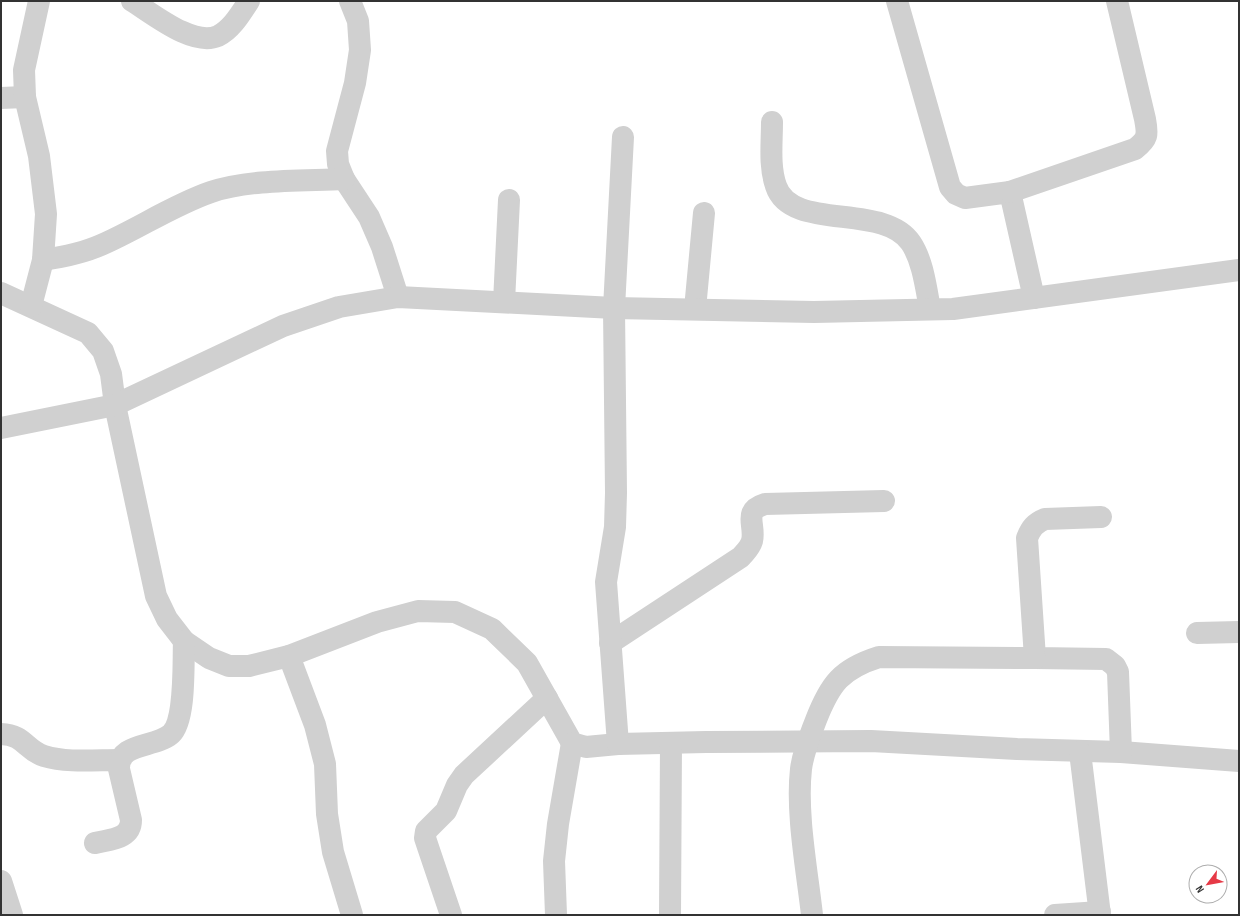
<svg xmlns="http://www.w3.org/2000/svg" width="1240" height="916" font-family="'Sofia Sans Condensed',sans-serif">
<rect width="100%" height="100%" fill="#fff"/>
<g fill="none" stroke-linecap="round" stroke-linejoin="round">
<g stroke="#d0d0d0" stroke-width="22">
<path d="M132 1C153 14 193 47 218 36 232 29 241 13 249 1"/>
<path d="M350 1 358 21 360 50 355 83 337 151 338 164 344 179 369 217 382 247 398 297"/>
<path d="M897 1 950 187 956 194 965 198 1010 192 1034 298"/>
<path d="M1 98 25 97"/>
<path d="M772 122C772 143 769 166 776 186 791 232 884 202 911 243 923 261 926 288 930 309"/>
<path d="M1010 192 1135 149C1148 139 1148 135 1145 119L1117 1"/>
<path d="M43 260C63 257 83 253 101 245 138 229 173 205 211 192 250 179 303 181 344 179"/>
<path d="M1 293 88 333 103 351 111 374 115 405 156 596 167 619 184 641 209 658 229 666H249L289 656 377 622 418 611 455 612 492 629 527 663 572 743 586 747 618 744 706 742 871 741 1017 749 1121 752 1239 761"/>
<path d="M504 302 509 200"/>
<path d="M31 306 43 260 46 214 39 156 25 97 24 70 39 1"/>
<path d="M695 309 704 213"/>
<path d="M1 428 115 405 283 326 339 307 398 297 614 308 814 312 953 309 1239 270"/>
<path d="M1101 517 1045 519C1035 523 1031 528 1027 538L1035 658 1106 659 1115 666 1118 672 1121 752"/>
<path d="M1197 633 1239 632"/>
<path d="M610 643 741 557C745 552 750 548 752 541 756 525 742 511 765 504L884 501"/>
<path d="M289 656 315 725 325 764 327 814 333 852 352 915"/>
<path d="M1 734C25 735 25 750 44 756 67 763 95 760 119 760"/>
<path d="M618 744 606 582 615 527 616 493 614 308 623 137"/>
<path d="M1080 752 1100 915"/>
<path d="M95 843C111 839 131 839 131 820L119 769C118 742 155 748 171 734 186 720 183 663 184 641"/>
<path d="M1 881 12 915"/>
<path d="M451 915 428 847 425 838 426 831 446 811 457 785 464 775 547 698"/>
<path d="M556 915 554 861 558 824 572 743"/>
<path d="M670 915 671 743"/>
<path d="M812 915C807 870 796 813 801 769 803 752 810 736 816 720 830 684 841 669 879 657L1035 658"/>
<path d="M1055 915 1100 912"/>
</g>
</g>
<rect width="1240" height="916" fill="none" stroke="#333333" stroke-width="4"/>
<g transform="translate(1208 884) rotate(238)"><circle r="19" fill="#ffffff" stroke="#adadad"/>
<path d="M0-3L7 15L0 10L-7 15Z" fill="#e63946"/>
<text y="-6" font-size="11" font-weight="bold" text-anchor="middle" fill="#333333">N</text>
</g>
</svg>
